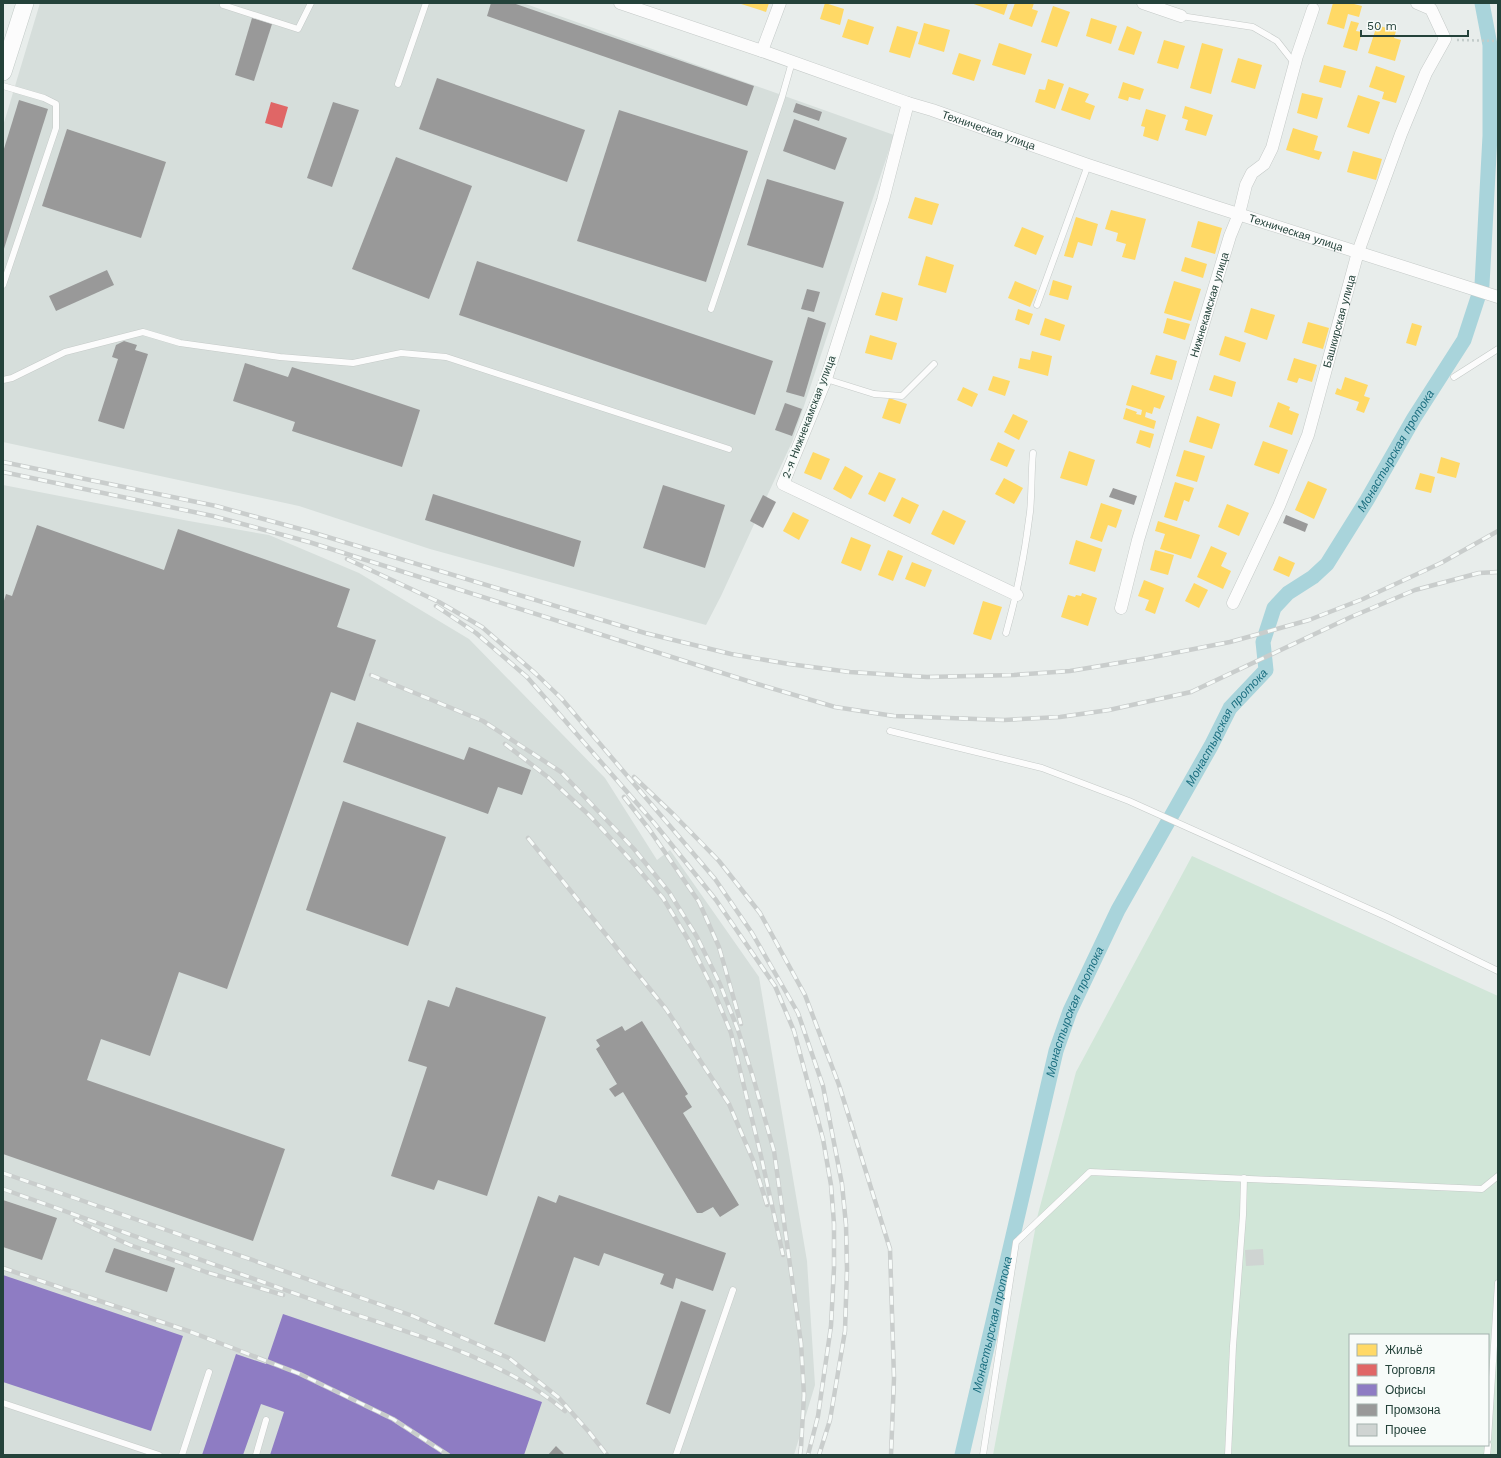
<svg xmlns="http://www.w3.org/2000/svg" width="1501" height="1458" font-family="'Work Sans',sans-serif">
<rect width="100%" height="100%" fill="#e8edeb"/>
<g fill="#d6dedb">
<path d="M40 3H523L894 135 792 442 721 596 706 625 430 549 299 506 3 442V126Z"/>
<path d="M3 485 189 521 269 535 359 573 469 639 605 778 657 860 670 850 759 977 807 1261 815 1385 794 1455H3Z"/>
</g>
<path fill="#d1e6d8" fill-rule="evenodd" d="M1192 856 1498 996V1455H993L1038 1214 1076 1072ZM1350 1335H1488V1445H1350Z"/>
<g fill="#ffd966">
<path d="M738 3H769L766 12Z"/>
<path d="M825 3 844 9 840 25 820 19Z"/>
<path d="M971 3H1008L1004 15Z"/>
<path d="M1015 3H1034L1032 9 1038 11 1032 27 1009 19Z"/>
<path d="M1333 3H1350L1362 6 1359 17 1348 14 1344 29 1327 24Z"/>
<path d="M1053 6 1070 12 1057 47 1041 42Z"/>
<path d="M1091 18 1117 26 1111 44 1086 36Z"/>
<path d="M848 19 874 27 868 45 842 37Z"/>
<path d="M1351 21 1359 23 1356 31 1362 32 1357 51 1343 47Z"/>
<path d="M924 23 950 30 944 52 918 44Z"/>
<path d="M1377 25 1396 31 1394 38 1401 40 1395 61 1368 53Z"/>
<path d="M897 26 918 32 910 58 889 52Z"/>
<path d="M1127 26 1142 32 1134 55 1118 50Z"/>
<path d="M1164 40 1185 46 1178 69 1157 63Z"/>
<path d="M999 43 1032 54 1025 75 992 65Z"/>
<path d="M1202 43 1223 49 1211 94 1190 88Z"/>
<path d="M959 53 981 60 974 81 952 74Z"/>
<path d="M1238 58 1262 65 1255 89 1231 82Z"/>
<path d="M1324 65 1346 71 1341 88 1319 82Z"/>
<path d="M1376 66 1405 76 1396 103 1382 99 1384 92 1369 87Z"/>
<path d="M1048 79 1064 84 1055 109 1035 102 1039 89 1045 90Z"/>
<path d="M1123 82 1144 89 1140 100 1129 97 1128 101 1118 98Z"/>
<path d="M1069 87 1089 94 1085 102 1095 106 1090 120 1061 110Z"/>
<path d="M1302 93 1323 98 1317 119 1297 113Z"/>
<path d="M1358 95 1380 102 1369 134 1347 127Z"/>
<path d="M1185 106 1213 115 1206 136 1185 130 1188 120 1182 118Z"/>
<path d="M1146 109 1166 115 1158 141 1143 136 1145 127 1141 126Z"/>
<path d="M1293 128 1318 136 1314 150 1322 152 1319 160 1286 150Z"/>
<path d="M1353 151 1382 159 1376 180 1347 172Z"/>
<path d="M915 197 939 204 932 225 908 218Z"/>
<path d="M1111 210 1146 219 1135 260 1122 257 1126 244 1116 241 1118 233 1105 229Z"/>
<path d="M1076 217 1098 224 1092 246 1078 242 1073 258 1064 256Z"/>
<path d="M1198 221 1222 228 1215 254 1191 247Z"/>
<path d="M1022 227 1044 236 1036 255 1014 246Z"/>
<path d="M926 256 954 265 946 293 918 285Z"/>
<path d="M1185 257 1207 264 1203 278 1181 271Z"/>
<path d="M1053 280 1072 286 1068 300 1049 295Z"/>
<path d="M1015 281 1037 290 1030 307 1008 298Z"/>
<path d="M1174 281 1201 289 1191 321 1164 313Z"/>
<path d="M882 292 903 298 897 321 875 315Z"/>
<path d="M1251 308 1275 315 1267 340 1244 332Z"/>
<path d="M1018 309 1033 314 1029 325 1015 320Z"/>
<path d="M1045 318 1065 325 1060 341 1040 335Z"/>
<path d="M1167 318 1190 324 1185 340 1163 333Z"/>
<path d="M1308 322 1329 328 1323 349 1302 343Z"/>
<path d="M1412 323 1422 326 1416 346 1406 343Z"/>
<path d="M870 335 897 343 892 360 865 353Z"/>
<path d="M1225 336 1246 343 1240 362 1219 355Z"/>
<path d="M1032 351 1052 356 1048 376 1018 368 1020 358 1030 360Z"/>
<path d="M1156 355 1177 361 1172 380 1150 374Z"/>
<path d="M1294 358 1317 365 1312 382 1299 378 1297 383 1287 380Z"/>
<path d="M1214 375 1236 382 1232 397 1209 390Z"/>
<path d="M993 376 1010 381 1005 396 988 390Z"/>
<path d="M1345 377 1368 385 1364 396 1370 398 1364 413 1356 410 1359 402 1335 394 1337 388 1341 390Z"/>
<path d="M1132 385 1165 396 1160 409 1154 407 1152 414 1146 412 1145 417 1156 421 1154 429 1123 419 1126 408 1137 412 1136 414 1141 415 1142 410 1126 405Z"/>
<path d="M963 387 978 394 972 407 957 400Z"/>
<path d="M889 398 907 404 900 424 882 418Z"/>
<path d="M1278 402 1290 407 1289 410 1299 414 1292 435 1269 427Z"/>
<path d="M1013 414 1028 421 1019 440 1004 432Z"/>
<path d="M1197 416 1220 424 1212 449 1189 442Z"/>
<path d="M1140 430 1154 434 1150 448 1136 443Z"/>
<path d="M1263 441 1288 450 1279 474 1254 465Z"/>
<path d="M998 442 1015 450 1007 467 990 460Z"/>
<path d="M1184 450 1205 456 1197 482 1176 476Z"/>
<path d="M1069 451 1095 460 1087 486 1060 478Z"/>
<path d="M813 452 830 459 821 480 804 473Z"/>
<path d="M1441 457 1460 463 1456 478 1437 473Z"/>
<path d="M845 466 863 476 851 499 833 489Z"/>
<path d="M879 472 896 479 885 502 868 494Z"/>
<path d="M1420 473 1435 477 1431 493 1415 489Z"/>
<path d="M1004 478 1023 488 1014 504 995 494Z"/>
<path d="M1308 481 1327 489 1314 519 1295 510Z"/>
<path d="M1175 482 1194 488 1189 502 1184 500 1177 521 1164 517Z"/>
<path d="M902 497 919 505 910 524 893 516Z"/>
<path d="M1101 503 1122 510 1116 528 1108 525 1102 542 1090 538Z"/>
<path d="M1227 504 1249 513 1239 536 1218 527Z"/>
<path d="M943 510 966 521 954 545 931 534Z"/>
<path d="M793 512 809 520 799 540 783 531Z"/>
<path d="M1158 521 1200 535 1191 559 1160 549 1165 534 1155 531Z"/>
<path d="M851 537 871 545 861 571 841 563Z"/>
<path d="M1076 540 1102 549 1095 572 1069 564Z"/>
<path d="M1211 546 1227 553 1221 566 1231 571 1223 589 1197 577Z"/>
<path d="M888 550 903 556 893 581 878 575Z"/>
<path d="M1155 550 1174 555 1168 575 1150 570Z"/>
<path d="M1279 556 1295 563 1289 577 1273 570Z"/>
<path d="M912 562 932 570 925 587 905 579Z"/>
<path d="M1144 580 1164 588 1155 614 1145 610 1149 600 1138 596Z"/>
<path d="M1194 583 1208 590 1199 608 1185 601Z"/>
<path d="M1082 593 1097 598 1088 626 1061 617 1068 595 1075 597 1076 595 1081 596Z"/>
<path d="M983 601 1002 607 991 640 973 634Z"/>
</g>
<path fill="#e06666" d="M271 102 288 107 282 128 265 123Z"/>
<g fill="#8e7cc3">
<path d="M3 1275 183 1336 151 1431 3 1382Z"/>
<path d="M283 1314 542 1402 524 1455H270L284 1412 261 1404 243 1455H202L236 1354 266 1364Z"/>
</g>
<g fill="#999">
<path d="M491 3H513L754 86 747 106 487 16Z"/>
<path d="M252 18 272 24 254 81 235 75Z"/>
<path d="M437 78 585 130 567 182 419 129Z"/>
<path d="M19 100 48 109 3 252V152Z"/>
<path d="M333 102 359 110 332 187 307 178Z"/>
<path d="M796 103 822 112 819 121 793 112Z"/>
<path d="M619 110 748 151 706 282 577 241Z"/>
<path d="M794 119 847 138 835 170 783 151Z"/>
<path d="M67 129 166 162 141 238 42 206Z"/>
<path d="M396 157 472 186 429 299 352 269Z"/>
<path d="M767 179 844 202 823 268 747 245Z"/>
<path d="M477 261 773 361 755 415 459 315Z"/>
<path d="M107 270 114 285 56 311 49 296Z"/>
<path d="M807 289 820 292 814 312 801 309Z"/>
<path d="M808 317 826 323 804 397 786 392Z"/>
<path d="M124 341 137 345 135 350 148 354 124 429 98 421 118 359 112 357 116 345Z"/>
<path d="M245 363 288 377 292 367 420 410 402 467 292 431 295 422 233 401Z"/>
<path d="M785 403 802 409 792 436 775 430Z"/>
<path d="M663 485 725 505 705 568 643 548Z"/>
<path d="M1113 488 1137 496 1134 505 1109 497Z"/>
<path d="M433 494 581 541 574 567 425 520Z"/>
<path d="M763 495 776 502 763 528 750 521Z"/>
<path d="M1286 515 1308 524 1305 532 1283 523Z"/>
<path d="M37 525 164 570 178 529 350 589 337 627 376 640 355 701 331 692 227 989 179 972 150 1056 101 1039 87 1080 285 1149 253 1241 3 1154V604L6 594 12 596Z"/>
<path d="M357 722 464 760 469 747 531 770 522 795 498 787 488 814 343 762Z"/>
<path d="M343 801 446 837 408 946 306 910Z"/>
<path d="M456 987 546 1017 487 1196 438 1180 434 1190 391 1176 427 1067 408 1061 428 1000 449 1007Z"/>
<path d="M642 1021 688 1094 685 1096 692 1107 683 1113 739 1205 720 1217 713 1207 702 1213H697L623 1092 615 1097 609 1089 617 1084 596 1049 600 1046 596 1040 622 1026 625 1031Z"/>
<path d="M559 1195 726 1253 713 1291 676 1278 673 1289 660 1284 664 1274 604 1253 599 1266 574 1257 545 1342 494 1324 538 1196 556 1203Z"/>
<path d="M3 1200 57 1218 42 1260 3 1247Z"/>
<path d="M114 1248 175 1268 167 1292 105 1272Z"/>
<path d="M681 1301 706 1310 670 1414 646 1404Z"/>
<path d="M556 1446 565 1455H548Z"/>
</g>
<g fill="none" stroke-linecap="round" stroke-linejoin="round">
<path stroke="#a9d4db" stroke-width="15" id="s1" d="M962 1455 1056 1051 1070 1011 1118 910 1211 746 1230 708 1266 670 1263 642 1274 608 1288 593 1313 577 1327 564 1367 500 1414 418 1464 340 1482 285 1490 136V45L1482 3"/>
</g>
<path fill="#cfd4d2" d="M1263 1249 1264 1265 1246 1266 1245 1250Z"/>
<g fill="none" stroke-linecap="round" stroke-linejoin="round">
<g stroke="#c5cac8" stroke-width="7">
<g id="service">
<path d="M224 3 223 5 298 29 311 3"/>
<path d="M1181 16 1253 27 1277 41 1295 64"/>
<path d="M398 84 426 3"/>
<path d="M3 86 44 98 56 104V128L3 285"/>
<path d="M1037 305 1088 165"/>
<path d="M711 309 782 97 792 62"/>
<path d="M1454 377 1498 349"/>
<path d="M826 379 874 394 902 396 934 364"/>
<path d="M3 380 12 378 65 352 143 332 180 343 280 357 353 363 401 353 446 357 729 449"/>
<path d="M1006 633C1017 594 1025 553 1030 512 1032 493 1031 473 1033 453"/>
<path d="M890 731 1042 768 1129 801 1387 917 1498 971"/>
<path d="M3 1403 159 1455"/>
<path d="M1488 1439 1498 1283"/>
<path d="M182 1455 209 1372"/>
<path d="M256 1455 266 1420"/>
<path d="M676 1455 733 1290"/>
<path d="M983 1455 1016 1242 1090 1172 1482 1189 1498 1176"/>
<path d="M1228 1455 1233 1346 1243 1215 1244 1178"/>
<path d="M1487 1455 1488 1445"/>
</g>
</g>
<g stroke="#c5cac8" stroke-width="13">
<g id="minor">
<path id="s2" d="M620 3 762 51 908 103 932 110 1088 165 1213 206 1498 297"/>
<path d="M1143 3 1181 16"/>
<path d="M762 51 780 3"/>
<path d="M908 103 883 200 826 379 783 484 1017 595"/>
<path id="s3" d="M1233 603 1279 506 1308 435 1358 252 1401 134 1426 73 1445 39 1431 9 1417 3"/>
<path id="s4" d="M1121 608 1138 540 1230 236 1239 214 1246 185 1252 173 1264 164 1272 148 1297 56 1313 9"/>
</g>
</g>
<g stroke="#c3cbc8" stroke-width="18">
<path id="secondary" d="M3 72 25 3"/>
</g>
<path stroke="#c3ccca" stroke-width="2.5" stroke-dasharray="2 3" stroke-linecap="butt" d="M1457 40 1498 41"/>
<use href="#service" stroke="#fcfcfc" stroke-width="6"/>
<use href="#minor" stroke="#fcfcfc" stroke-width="12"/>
<use href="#secondary" stroke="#fcfcfc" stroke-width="17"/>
<g stroke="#c9cdcc" stroke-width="4.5">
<g id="rail">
<path d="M3 462 216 506 311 532 645 633 731 654 789 664 850 672 927 677 1014 675 1070 671 1148 658 1230 642 1309 620 1363 599 1441 563 1498 531"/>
<path d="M3 472 213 516 309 542 754 683 835 707 894 716 1004 720 1060 717 1109 710 1191 692 1351 617 1415 590 1479 573 1498 572"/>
<path d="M347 559 439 602 482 627 535 673 561 698 715 879 752 933 798 1013 823 1086 842 1184 846 1225 847 1269 845 1331 830 1420 819 1455"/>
<path d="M436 606 476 633 527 677 655 824 716 900 775 986 794 1031 823 1139 831 1185 834 1224V1268L831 1326 818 1416 808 1455"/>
<path d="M371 675 483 721 561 772 634 849 669 892 697 937 720 984 738 1030 753 1077 774 1151 801 1343 804 1395 801 1447 800 1455"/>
<path d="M505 744 549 778 590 816 627 856 663 898 689 941 712 987 731 1033 761 1156 783 1255"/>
<path d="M634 777 673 814 719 861 760 913 805 995 839 1085 890 1249 894 1378 891 1455"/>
<path d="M624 797 649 829 699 902 719 947 741 1024"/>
<path d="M528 838 666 1009 729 1104 753 1160 767 1205"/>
<path d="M3 1173 413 1316 509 1358 558 1397 589 1432 607 1455"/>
<path d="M3 1189C112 1228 221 1267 330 1306 409 1333 501 1357 565 1411"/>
<path d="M75 1220 130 1245 206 1272 283 1295"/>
<path d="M3 1268 191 1332 300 1374 393 1419 448 1455"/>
</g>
</g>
<use href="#rail" stroke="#f7fbf9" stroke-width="3" stroke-dasharray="9" stroke-linecap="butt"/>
</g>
<g text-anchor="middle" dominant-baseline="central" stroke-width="4" stroke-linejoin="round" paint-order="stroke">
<g font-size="11" fill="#24423a" stroke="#f7fbf9">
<text stroke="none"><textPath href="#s2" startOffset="390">Техническая улица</textPath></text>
<text stroke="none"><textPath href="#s2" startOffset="714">Техническая улица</textPath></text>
<text stroke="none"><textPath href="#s4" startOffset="316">Нижнекамская улица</textPath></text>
<text stroke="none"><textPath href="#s3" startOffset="302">Башкирская улица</textPath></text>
<text transform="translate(809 417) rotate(-69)">2-я Нижнекамская улица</text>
</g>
<g font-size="12" font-style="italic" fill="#1c6f80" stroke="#f7fbf9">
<text stroke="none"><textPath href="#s1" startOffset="1118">Монастырская протока</textPath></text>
<text stroke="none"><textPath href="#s1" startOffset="782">Монастырская протока</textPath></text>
<text stroke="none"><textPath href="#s1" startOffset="458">Монастырская протока</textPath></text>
<text stroke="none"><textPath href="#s1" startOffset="134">Монастырская протока</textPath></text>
</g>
</g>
<rect width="1501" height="1458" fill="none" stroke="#24423a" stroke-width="8"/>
<rect x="1349" y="1334" width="140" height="112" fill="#f7fbf9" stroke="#a3b1ad"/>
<rect x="1357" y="1344" width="20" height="12" fill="#ffd966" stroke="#a3b1ad"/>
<text x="1385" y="1354" font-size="12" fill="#24423a">Жильё</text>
<rect x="1357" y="1364" width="20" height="12" fill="#e06666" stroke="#a3b1ad"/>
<text x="1385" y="1374" font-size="12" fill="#24423a">Торговля</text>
<rect x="1357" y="1384" width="20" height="12" fill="#8e7cc3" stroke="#a3b1ad"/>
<text x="1385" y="1394" font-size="12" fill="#24423a">Офисы</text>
<rect x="1357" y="1404" width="20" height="12" fill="#999999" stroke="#a3b1ad"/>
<text x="1385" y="1414" font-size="12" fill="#24423a">Промзона</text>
<rect x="1357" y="1424" width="20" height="12" fill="#cfd4d2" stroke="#a3b1ad"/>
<text x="1385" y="1434" font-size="12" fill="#24423a">Прочее</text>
<path d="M1361 30v6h107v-6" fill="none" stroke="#24423a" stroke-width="2"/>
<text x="1367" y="30" font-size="12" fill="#24423a" stroke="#f7fbf9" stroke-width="3" paint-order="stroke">50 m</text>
</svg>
